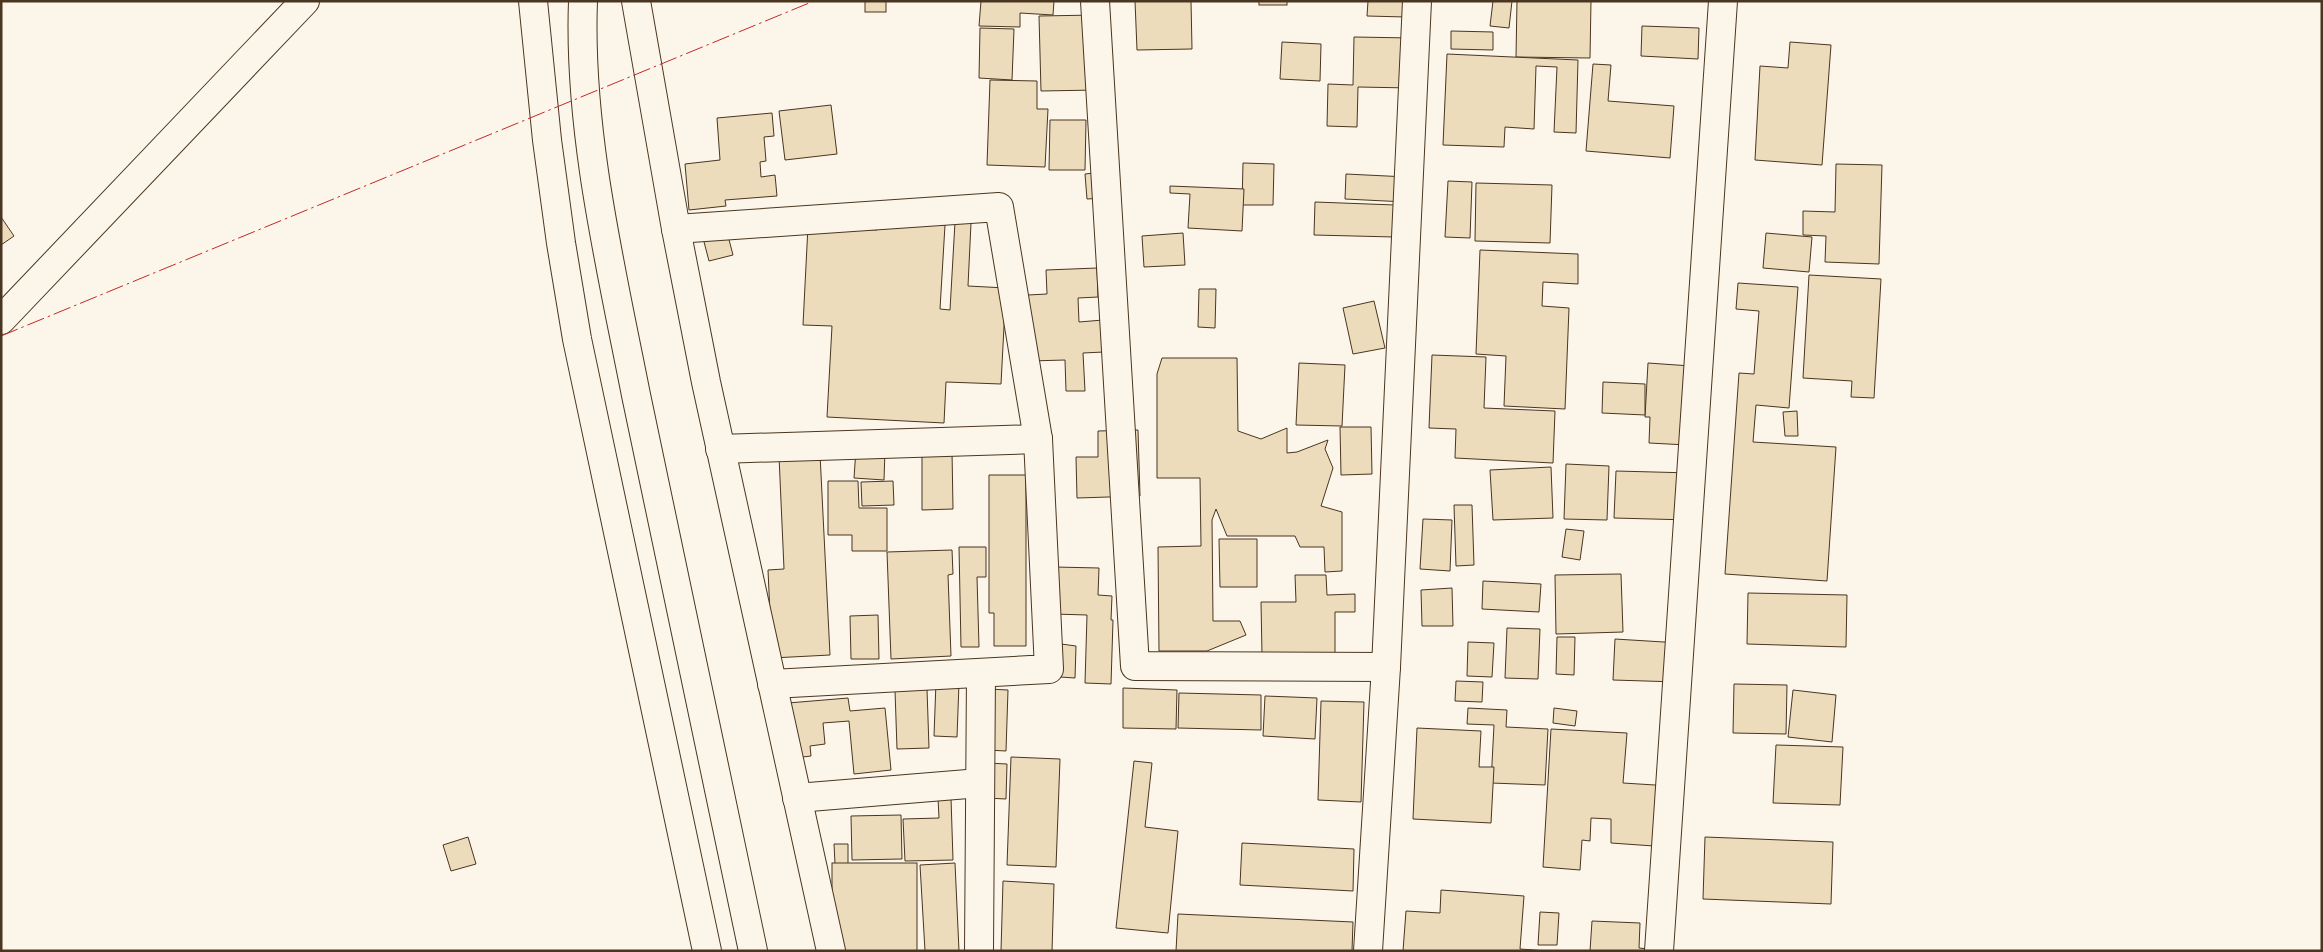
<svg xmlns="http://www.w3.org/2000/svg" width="2323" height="952" font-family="Quicksand,sans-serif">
<rect width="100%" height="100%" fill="#fbf6e9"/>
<g fill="#ecdcbc" stroke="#4a3520">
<rect x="865" y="1" width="21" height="11"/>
<path d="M981 1H1054L1053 15 1020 13V27L979 26Z"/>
<path d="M1135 1H1191L1192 49 1137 50Z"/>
<rect x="1259" y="1" width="28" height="4"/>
<path d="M1368 1H1407L1406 17 1367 16Z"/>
<path d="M1493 1H1512L1509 28 1490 26Z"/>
<path d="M1517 1H1591L1590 58 1516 57Z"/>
<path d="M1096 15 1097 90 1041 91 1039 16Z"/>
<path d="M1642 26 1699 28 1698 59 1641 56Z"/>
<path d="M980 28 1014 29 1012 80 979 78Z"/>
<path d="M1451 31 1493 32V50L1451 49Z"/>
<path d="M1354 37 1412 38 1411 88 1358 87 1357 127 1327 126 1328 84 1353 85Z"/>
<path d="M1282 42 1321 44 1320 81 1280 79Z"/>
<path d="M1790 42 1831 45 1822 165 1755 160 1760 66 1788 68Z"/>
<path d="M1447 54 1578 60 1576 133 1554 132 1557 67 1536 66 1534 129 1505 127 1504 147 1443 145Z"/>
<path d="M1593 64 1611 65 1608 101 1674 106 1670 158 1586 151Z"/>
<path d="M990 80 1037 81V109H1048L1045 167 987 165Z"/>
<path d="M831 105 837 154 785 160 779 111Z"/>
<path d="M772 113 774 136 764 137 766 161 760 162 761 177 775 175 777 196 725 200 726 206 689 210 685 164 720 160 717 118Z"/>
<path d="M1050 120H1086L1085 170H1049Z"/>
<path d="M1243 163 1274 164 1273 205H1242Z"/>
<path d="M1836 164 1882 165 1879 264 1825 262 1826 236 1803 235V211L1835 212Z"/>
<path d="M1103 172 1104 198 1087 199 1085 174Z"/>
<path d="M1346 174 1407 177 1406 202 1345 199Z"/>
<path d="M1448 181 1472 182 1470 238 1445 237Z"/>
<path d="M1476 183 1552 185 1550 243 1475 241Z"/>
<path d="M1170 186 1244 189 1242 231 1188 228 1190 194 1170 193Z"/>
<path d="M1315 202 1395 205 1394 237 1314 235Z"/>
<path d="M1 217 14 236 1 245Z"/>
<path d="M878 222 945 225 940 309 950 310 955 222 971 223 968 286 1006 288 1001 384 946 382 944 423 827 417 832 326 803 325 808 226 877 230Z"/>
<path d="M727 232 733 255 709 261 703 238Z"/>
<path d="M1183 233 1185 265 1144 267 1142 236Z"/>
<path d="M1766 233 1812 237 1809 272 1763 268Z"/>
<path d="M1480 250 1578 254V284L1543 282 1542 306 1569 308 1565 409 1504 406 1506 356 1476 354Z"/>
<path d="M1097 268 1098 297 1078 298 1079 322 1103 320 1104 352 1083 353 1085 391H1066L1065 360 1030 361 1028 295 1047 294 1046 270Z"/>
<path d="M1809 275 1881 279 1874 398 1851 397 1852 381 1803 378Z"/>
<path d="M1738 283 1798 287 1789 408 1756 405 1753 442 1836 447 1827 581 1725 574 1739 373 1754 374 1759 311 1736 309Z"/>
<path d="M1199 289H1216L1215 328 1198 327Z"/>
<path d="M1374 301 1385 348 1353 354 1343 308Z"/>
<path d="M1432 355 1486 357 1484 408 1555 411 1553 463 1455 458 1456 429 1429 428Z"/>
<path d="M1162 358H1237L1238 431 1261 439 1287 428V453L1297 452 1328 440 1325 449 1333 468 1321 506 1342 512V571L1325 572 1324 547H1300L1295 536H1227L1216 509 1212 520 1213 621H1240L1246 635 1207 651H1159L1158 547 1201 546 1200 478H1157V374Z"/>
<path d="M1299 363 1345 365 1342 426 1296 425Z"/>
<path d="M1648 363 1691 366 1687 445 1649 443 1650 417H1645Z"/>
<path d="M1603 382 1645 384V415L1602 413Z"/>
<path d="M1797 411 1798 436H1785L1783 412Z"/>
<path d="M1340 427H1371L1372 474 1341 475Z"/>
<path d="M1138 430 1140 496 1077 498 1076 457H1098V431Z"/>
<path d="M856 449 885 450 884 480 854 478Z"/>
<path d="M922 451H952L953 509 922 510Z"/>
<path d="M820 454 830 655 772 658 768 570 784 569 779 456Z"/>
<path d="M1566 464 1609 466 1607 520 1564 519Z"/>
<path d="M1551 467 1553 518 1493 520 1490 470Z"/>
<path d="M1616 471 1692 473 1690 520 1614 518Z"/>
<path d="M989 475H1026V646H994V613H989Z"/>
<path d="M828 481H858L859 508H887V551H852V535H828Z"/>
<path d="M893 481 894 505 862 506 861 482Z"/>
<path d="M1454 505H1472L1474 565 1456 566Z"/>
<path d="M1423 519 1452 520 1450 571 1420 569Z"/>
<path d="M1566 529 1584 531 1580 560 1562 557Z"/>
<path d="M1219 539H1257V587H1220Z"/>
<path d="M959 547H986V577H977L979 647H961Z"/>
<path d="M952 550 953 574 948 575 951 656 891 659 887 552Z"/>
<path d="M1055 567 1099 568 1098 595 1112 596 1111 620H1113L1111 684 1085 683 1087 615 1053 614Z"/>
<path d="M1621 574 1623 632 1556 634 1555 575Z"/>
<path d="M1295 575H1326L1327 595 1355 594V612H1335V654L1262 655 1261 602H1296Z"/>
<path d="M1483 581 1541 584 1539 612 1482 609Z"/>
<path d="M1452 588 1453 626H1422L1421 590Z"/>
<path d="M1748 593 1847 595 1846 647 1747 644Z"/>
<path d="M878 615 879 659H851L850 616Z"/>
<path d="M1507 628 1540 629 1538 679 1505 678Z"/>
<path d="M1557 637H1575L1574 675 1556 674Z"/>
<path d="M1615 639 1680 643 1678 682 1613 680Z"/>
<path d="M1468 642 1494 643 1492 677 1467 676Z"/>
<path d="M1061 644 1076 646 1075 678 1060 677Z"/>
<path d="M1456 681 1483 682 1482 702 1455 701Z"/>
<path d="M936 682 959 683 957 737 934 736Z"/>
<path d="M1734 684 1787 685 1786 734 1733 733Z"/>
<path d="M1123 688 1177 690 1176 729 1123 728Z"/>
<path d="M927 689 929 748 897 749 895 690Z"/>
<path d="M988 689 1008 690 1006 751 987 750Z"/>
<path d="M1793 690 1836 695 1832 742 1788 737Z"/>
<path d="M1179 693 1261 695V730L1178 728Z"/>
<path d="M1265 696 1317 698 1315 739 1263 736Z"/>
<path d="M848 698 850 711 885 708 891 770 854 774 849 721 823 723 825 744 810 746 811 756 794 758 788 703Z"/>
<path d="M1321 701 1364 702 1361 802 1318 800Z"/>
<path d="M1468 708 1507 710 1506 727 1548 729 1545 785 1491 783 1494 725 1467 724Z"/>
<path d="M1554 708 1577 711 1575 726 1553 723Z"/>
<path d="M1417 728 1481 731 1479 767H1494L1491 823 1413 819Z"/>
<path d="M1551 729 1627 733 1623 783 1671 786 1668 847 1611 843V819L1591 818 1590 841 1582 840 1580 870 1543 867Z"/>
<path d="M1776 745 1843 747 1840 805 1773 803Z"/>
<path d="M1011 757 1060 759 1056 867 1007 865Z"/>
<path d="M1134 761 1152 763 1145 827 1178 831 1168 933 1116 928Z"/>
<path d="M987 763 1007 764 1006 799 986 798Z"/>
<path d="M938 798H951L953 860 905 861 903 819 939 818Z"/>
<path d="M901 815 902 859 852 860 851 816Z"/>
<path d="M468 837 476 864 451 871 443 845Z"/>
<path d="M1705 837 1833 842 1831 904 1703 899Z"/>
<path d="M1242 843 1354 849 1353 891 1240 885Z"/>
<path d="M834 844H848V864H835Z"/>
<rect x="832" y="863" width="85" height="88"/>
<path d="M955 863 959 951H925L920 865Z"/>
<path d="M1003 881 1054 884 1052 951H1001Z"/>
<path d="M1441 890 1524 896 1520 949 1548 951H1403L1406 911 1440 913Z"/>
<path d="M1540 912 1559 913 1557 945H1538Z"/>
<path d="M1178 914 1353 922 1352 951H1176Z"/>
<path d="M1592 921 1640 923 1639 948 1667 951H1590Z"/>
</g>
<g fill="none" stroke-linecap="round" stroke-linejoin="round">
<g stroke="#4a3520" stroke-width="30">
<g id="minor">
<path d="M636 1 676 229 706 382 831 951"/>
<path d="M1095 1 1135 666 1386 667"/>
<path d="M676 229 999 207 1038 439 1049 669 772 684"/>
<path d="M1 320 305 1"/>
<path d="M720 449 1038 439"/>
<path d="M797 798 980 783"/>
<path d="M979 951 981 673"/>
<path d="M1368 951 1386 667 1417 1"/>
<path d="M1659 951 1723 1"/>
</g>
</g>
<g stroke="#4a3520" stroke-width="30">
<g id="major">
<path d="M533 1 547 140 561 243 577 339 707 951"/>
<path d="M583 1C578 131 611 268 636 395 674 580 714 765 753 951"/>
</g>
</g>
<use href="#minor" stroke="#fbf6e9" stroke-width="28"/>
<use href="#major" stroke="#fbf6e9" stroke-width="28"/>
<path stroke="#c62828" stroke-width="1" stroke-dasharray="18 4 2.5 4" stroke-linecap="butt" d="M1 336 814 1"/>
</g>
<rect width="2323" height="952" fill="none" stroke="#4a3520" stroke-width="5"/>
</svg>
